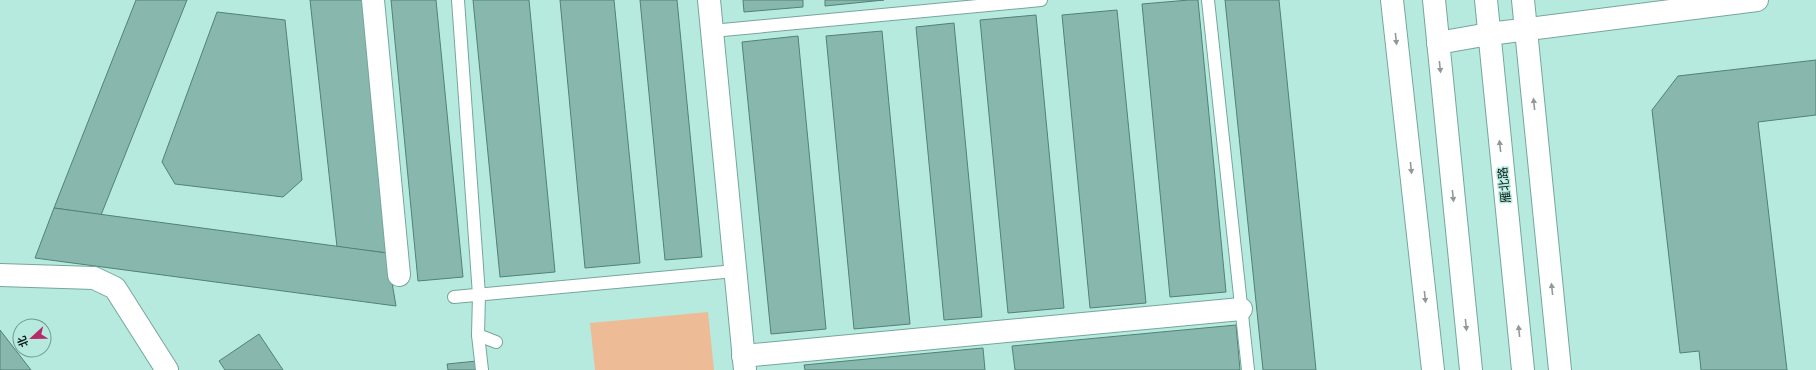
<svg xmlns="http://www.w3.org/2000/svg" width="1816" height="370" font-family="'Golos Text','Noto Sans SC',sans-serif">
<rect width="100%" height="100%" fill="#b7eade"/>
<path fill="#edbc97" d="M708 312 714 370H595L590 323Z"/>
<g fill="#88b8ad" stroke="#528176">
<path d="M136 0H187L101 215 54 208Z"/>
<path d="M310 0H364L387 253 337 247Z"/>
<path d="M391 0H436L463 277 418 281Z"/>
<path d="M473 0H529L555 272 500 277Z"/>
<path d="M560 0H614L640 263 585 268Z"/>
<path d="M640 0H677L702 257 665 260Z"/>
<path d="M743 0H803V7L744 12Z"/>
<path d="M825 0H884L825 6Z"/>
<path d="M1189 0H1198L1226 292 1170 297 1142 4Z"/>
<path d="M1225 0H1279L1316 370H1263Z"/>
<path d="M1117 10 1146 303 1090 308 1062 15Z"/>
<path d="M217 12 285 20 302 180 283 197 175 184 162 162Z"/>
<path d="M1036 15 1064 308 1008 313 980 20Z"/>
<path d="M954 23 982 317 944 320 916 27Z"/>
<path d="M882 31 910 324 854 329 826 36Z"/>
<path d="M798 36 826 329 771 334 742 42Z"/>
<path d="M1816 60V115L1758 122 1787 370H1701L1699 351 1680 353 1652 110 1678 76Z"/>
<path d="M54 208 387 253 396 306 35 258Z"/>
<path d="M1236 325 1240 370H1015L1012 346Z"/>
<path d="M0 330 31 370H0Z"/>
<path d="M259 334 283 370H225L219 361Z"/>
<path d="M983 348 985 370H805L804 365Z"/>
<path d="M477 361 478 370H448L447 364Z"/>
</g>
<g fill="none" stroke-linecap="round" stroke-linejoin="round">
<g stroke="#76a69b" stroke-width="14">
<g id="service">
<path d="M458 0 479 295 478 335 496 342"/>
<path d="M1208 0 1248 370"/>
<path d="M712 31 1041 0"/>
<path d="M454 297 735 271"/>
<path d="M478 335 482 370"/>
</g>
</g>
<g stroke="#76a69b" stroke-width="24">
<g id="minor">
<path d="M373 0 399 275"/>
<path d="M709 0 745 370"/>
<path d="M1392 0 1433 370"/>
<path d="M1523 0 1560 370"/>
<path d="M1438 43 1489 34 1757 0"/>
<path d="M0 275 94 278 115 288 167 370"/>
<path d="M743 356 1241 309"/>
</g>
</g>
<g stroke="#76a69b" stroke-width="24">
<g id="primary">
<path d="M1434 0 1471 370"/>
<path d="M1486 0 1523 370"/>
</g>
</g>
<use href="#service" stroke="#fff" stroke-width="12"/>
<use href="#minor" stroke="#fff" stroke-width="22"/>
<use href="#primary" stroke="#fff" stroke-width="22"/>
</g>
<defs><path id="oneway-solid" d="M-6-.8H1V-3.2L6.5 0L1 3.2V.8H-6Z"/></defs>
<g fill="#919998">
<use href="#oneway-solid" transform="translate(1396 39) rotate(84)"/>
<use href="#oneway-solid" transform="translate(1440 67) rotate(84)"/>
<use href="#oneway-solid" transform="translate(1534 104) rotate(-96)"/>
<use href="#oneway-solid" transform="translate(1500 146) rotate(-96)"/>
<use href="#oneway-solid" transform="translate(1411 168) rotate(84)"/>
<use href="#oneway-solid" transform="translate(1453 196) rotate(84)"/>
<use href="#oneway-solid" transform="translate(1552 289) rotate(-96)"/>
<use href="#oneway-solid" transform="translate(1425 297) rotate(84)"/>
<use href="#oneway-solid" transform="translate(1466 325) rotate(84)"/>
<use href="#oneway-solid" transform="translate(1519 331) rotate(-96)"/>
</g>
<g text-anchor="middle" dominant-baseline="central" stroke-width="3" stroke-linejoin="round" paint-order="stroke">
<g font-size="12" fill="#0a1d19" stroke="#b7eade">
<text transform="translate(1504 185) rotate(-96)">雁北路</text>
</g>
</g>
<g transform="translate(32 338) rotate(248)"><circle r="19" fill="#b7eade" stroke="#72988f"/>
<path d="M0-3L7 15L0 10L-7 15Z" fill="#b52b69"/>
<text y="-6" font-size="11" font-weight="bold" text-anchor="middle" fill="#0a1d19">北</text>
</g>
</svg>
